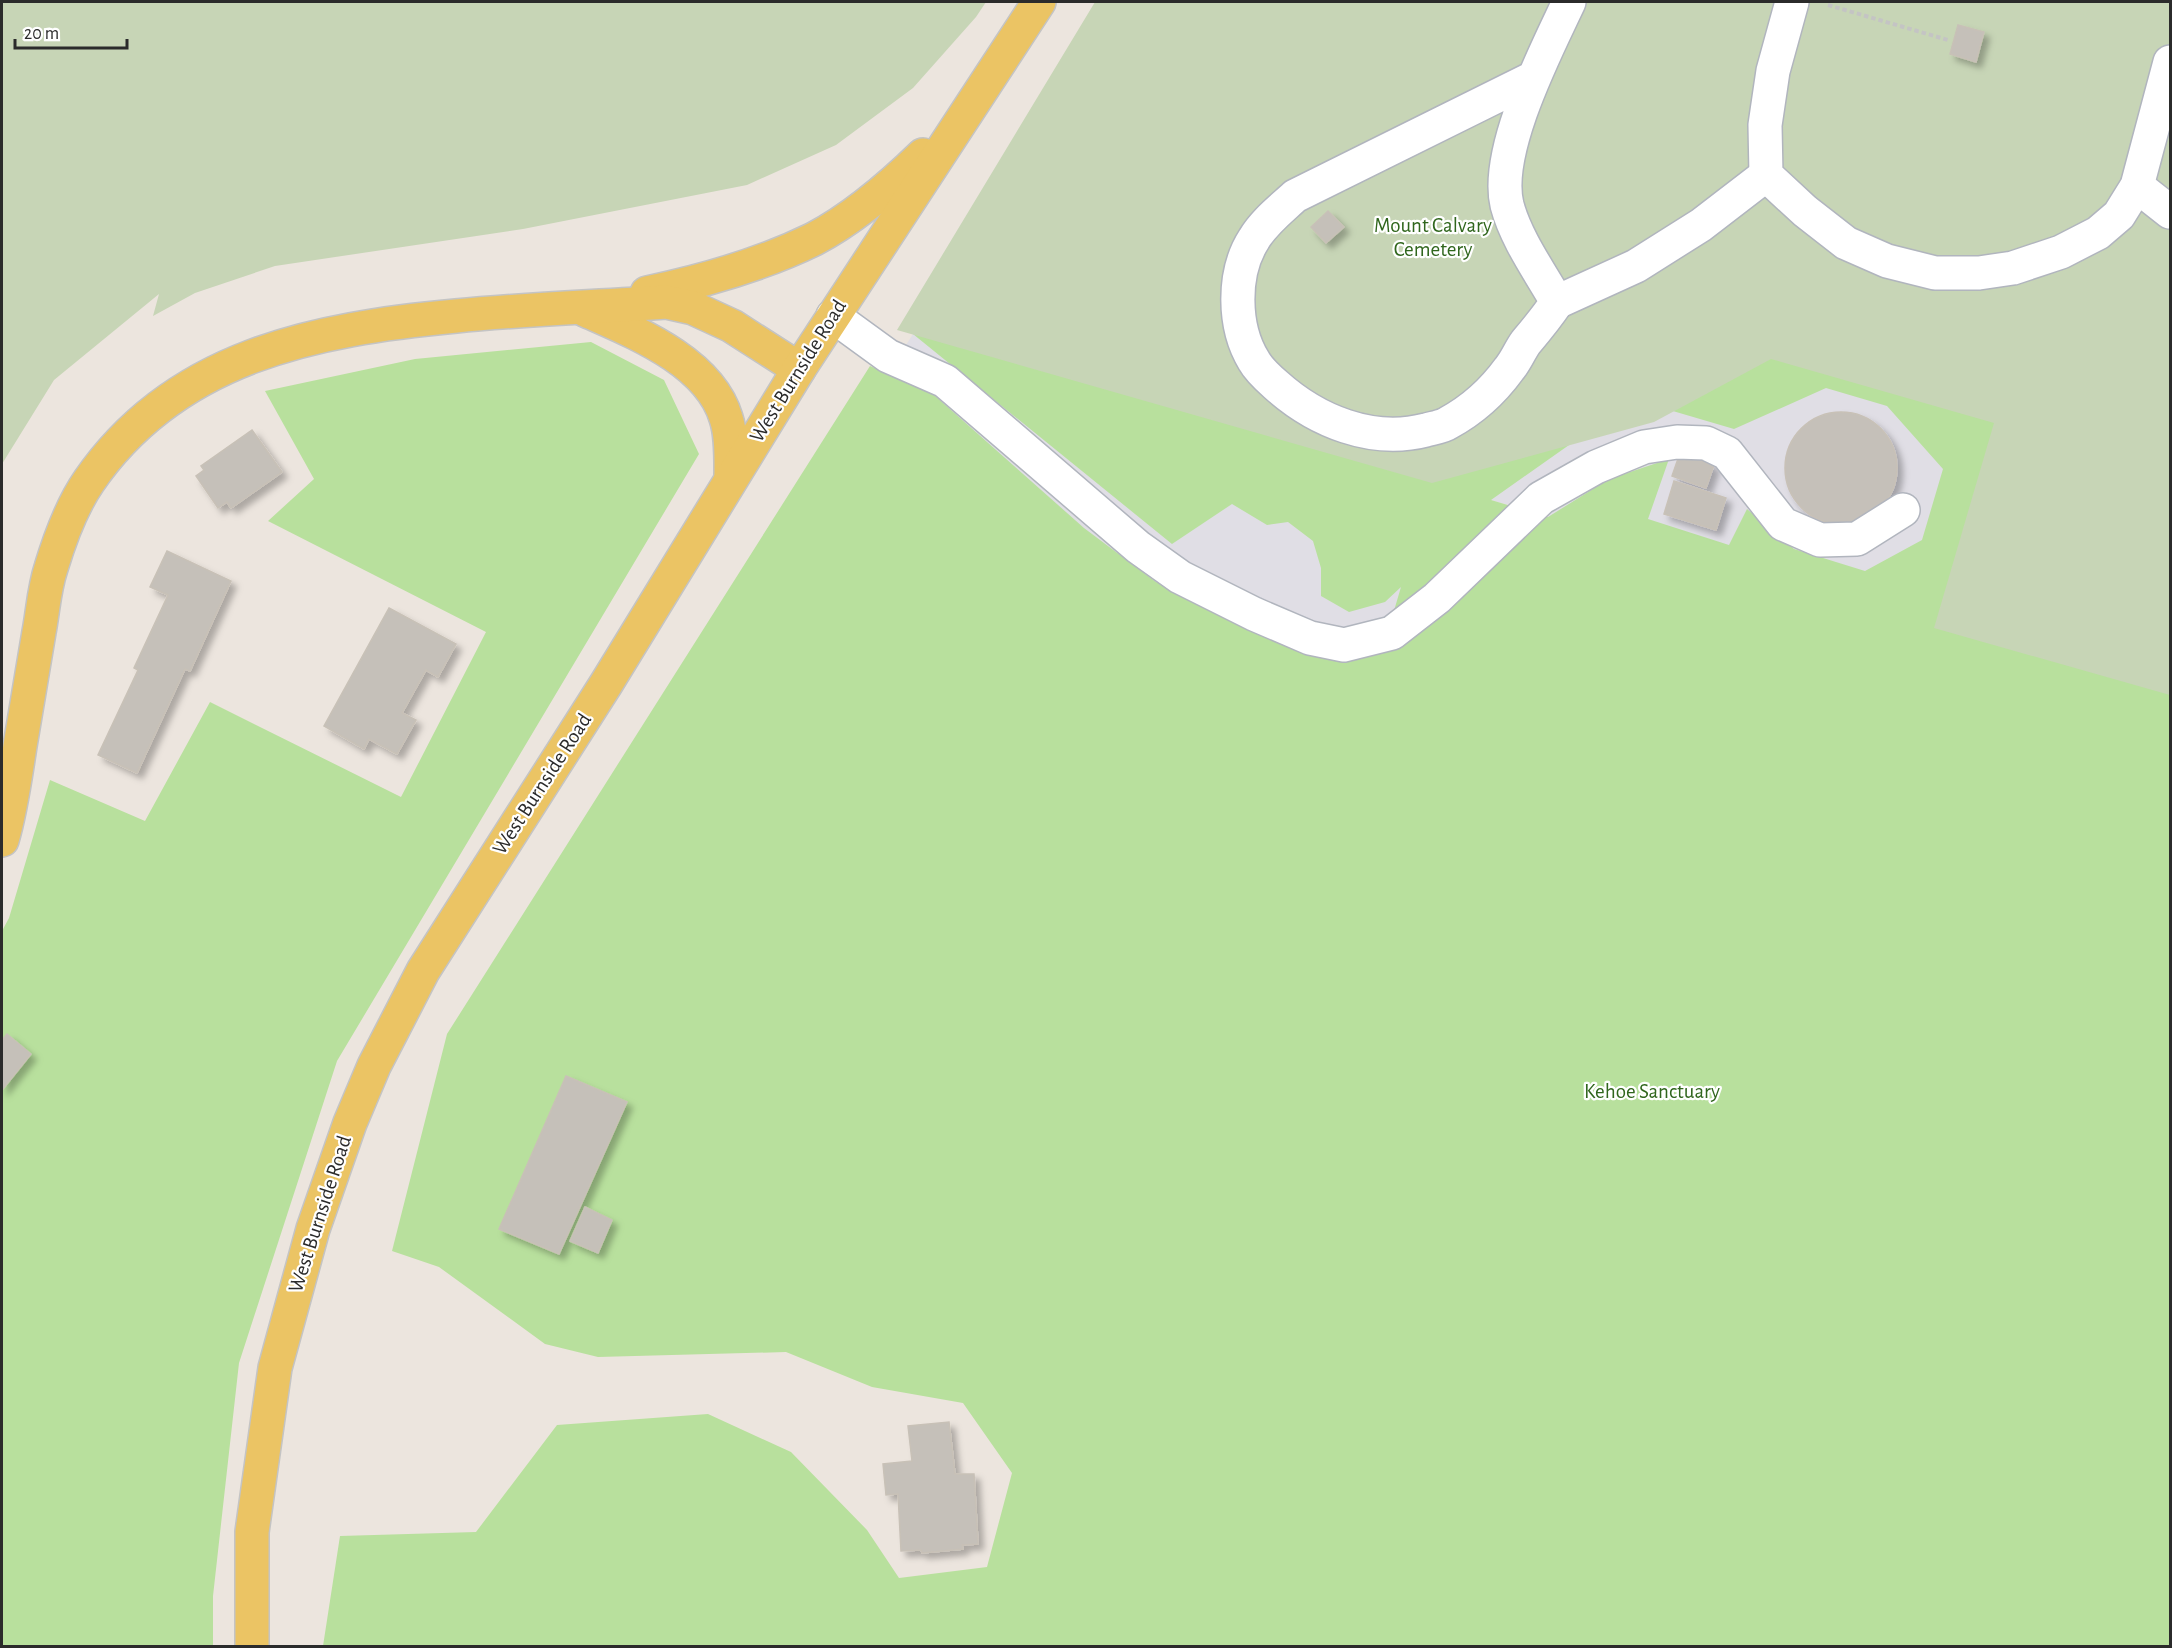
<svg xmlns="http://www.w3.org/2000/svg" width="2172" height="1648" font-family="'Alegreya Sans',sans-serif">
<defs>
<filter id="shadow"><feDropShadow dx="5.5" dy="5.5" stdDeviation="3" flood-color="#0004"/></filter>
</defs>
<rect width="100%" height="100%" fill="#ece5de"/>
<path fill="#e0dee5" d="M913 334 1432 483 1771 359 1994 423 1934 628 1432 483 1384 648 1054 553 816 487Z"/>
<g fill="#b8e09d" fill-rule="evenodd">
<path d="M1616 309 2170 439V1646H323L340 1536 476 1532 557 1425 708 1414 791 1452 867 1530 899 1578 987 1567 1012 1473 963 1403 872 1387 786 1352 598 1357 545 1344 439 1267 392 1251 447 1034 870 366 933 394 1084 528 1156 582 1383 648 1401 587 1385 602 1349 612 1321 596V568L1313 541 1288 522 1267 525 1232 504 1172 544 913 334ZM1826 388 1887 406 1943 469 1922 540 1865 571 1794 549 1747 509 1729 545 1648 519 1669 459 1609 479 1548 517 1491 500 1596 426 1666 409 1734 429Z"/>
<path d="M591 342 664 380 699 454 337 1061 239 1363 213 1596V1646H2V931L9 918 50 780 145 821 210 702 401 797 486 632 268 521 314 479 265 391 415 359Z"/>
</g>
<g fill="#c7d5b6">
<path d="M2 2H986L976 17 913 88 836 145 747 185 523 229 275 266 195 293 153 316 159 294 54 380 2 464Z"/>
<path d="M1095 2H2170V695L1934 628 1994 423 1771 359 1654 422 1432 483 897 330Z"/>
</g>
<g fill="#c5c0b9" stroke="#c8c1b7" stroke-width="1.5" filter="url(#shadow)">
<path d="M1958 25 1984 32 1976 62 1950 54Z"/>
<path d="M1328 211 1344 227 1326 243 1311 227Z"/>
<circle cx="1841" cy="468" r="56"/>
<path d="M252 430 282 472 231 508 227 502 218 508 196 476 204 470 201 466Z"/>
<path d="M1680 453 1714 465 1706 488 1672 476Z"/>
<path d="M1674 481 1726 498 1716 530 1664 514Z"/>
<path d="M167 551 231 581 190 671 185 669 137 773 98 755 138 670 134 668 168 595 150 587Z"/>
<path d="M389 608 456 644 438 677 426 670 402 713 416 720 397 754 369 739 364 749 324 726Z"/>
<path d="M7 1034 31 1054 2 1090V1040Z"/>
<path d="M566 1076 627 1102 559 1254 499 1229Z"/>
<path d="M585 1207 612 1220 598 1253 570 1241Z"/>
<path d="M949 1422 955 1474H974L978 1544 962 1545 963 1549 922 1553 921 1550 901 1551 898 1494 886 1495 883 1464 912 1461 908 1426Z"/>
</g>
<g fill="none" stroke-linecap="round" stroke-linejoin="round">
<g stroke="#b1b5be" stroke-width="36">
<g id="minor">
<path d="M1792 2 1773 71 1765 125 1766 175 1805 211 1846 243 1887 261 1935 273H1979L2013 268 2061 252 2098 233 2119 215 2137 186 2170 62"/>
<path d="M1533 78 1295 196C1281 209 1264 222 1254 239 1232 273 1233 327 1254 361 1259 370 1268 378 1276 385 1316 421 1372 444 1426 430 1433 428 1442 427 1448 423 1472 410 1493 391 1509 369 1516 361 1520 350 1526 342 1537 329 1547 317 1557 302 1540 272 1516 239 1507 205 1494 151 1546 51 1569 2"/>
<path d="M2137 186 2170 212"/>
<path d="M1557 302 1636 266 1701 225 1766 175"/>
<path d="M833 316 888 356 945 381 1138 547 1180 577 1254 614 1310 638 1344 645 1392 633 1437 598 1541 498 1596 467 1644 447 1677 442 1706 443 1727 453 1783 524 1820 540 1857 539 1903 510"/>
</g>
</g>
<g stroke="#c4c4c4" stroke-width="36">
<g id="major">
<path d="M647 293C704 281 761 265 814 239 854 218 891 186 923 155"/>
<path d="M585 310C634 332 709 361 726 418 732 436 731 459 731 478"/>
<path d="M2 840C11 810 15 778 20 746 26 708 33 670 39 632 43 611 44 589 51 568 60 538 71 507 89 481 175 356 315 329 456 316 526 309 596 307 666 302L693 308 732 326 799 369"/>
<path d="M252 1646V1532L275 1368 313 1229 350 1123 374 1066 423 971 606 684 799 369 1039 2"/>
</g>
</g>
<path stroke="#c4c4c4" stroke-width="4" stroke-dasharray="4.5 3" stroke-linecap="butt" d="M1828 5 1948 40"/>
<use href="#minor" stroke="#fff" stroke-width="33"/>
<use href="#major" stroke="#ebc464" stroke-width="33"/>
</g>
<g text-anchor="middle" dominant-baseline="central" stroke-width="4.5" stroke-linejoin="round" paint-order="stroke">
<g font-size="21" fill="#30661d" stroke="#fff">
<text x="1433" y="225">Mount Calvary<tspan x="1433" dy="24">Cemetery</tspan></text>
<text x="1652" y="1091">Kehoe Sanctuary</text>
</g>
<g font-size="21" fill="#2b2b2b" stroke="#fff">
<text transform="translate(798 371) rotate(-58)">West Burnside Road</text>
<text transform="translate(542 784) rotate(-57)">West Burnside Road</text>
<text transform="translate(320 1214) rotate(-72)">West Burnside Road</text>
</g>
</g>
<rect width="2172" height="1648" fill="none" stroke="#2b2b2b" stroke-width="6"/>
<path d="M15 39v9h112v-9" fill="none" stroke="#2b2b2b" stroke-width="3"/>
<text x="24" y="39" font-size="18" fill="#2b2b2b" stroke="#ffffff" stroke-width="4.5" paint-order="stroke">20 m</text>
</svg>
